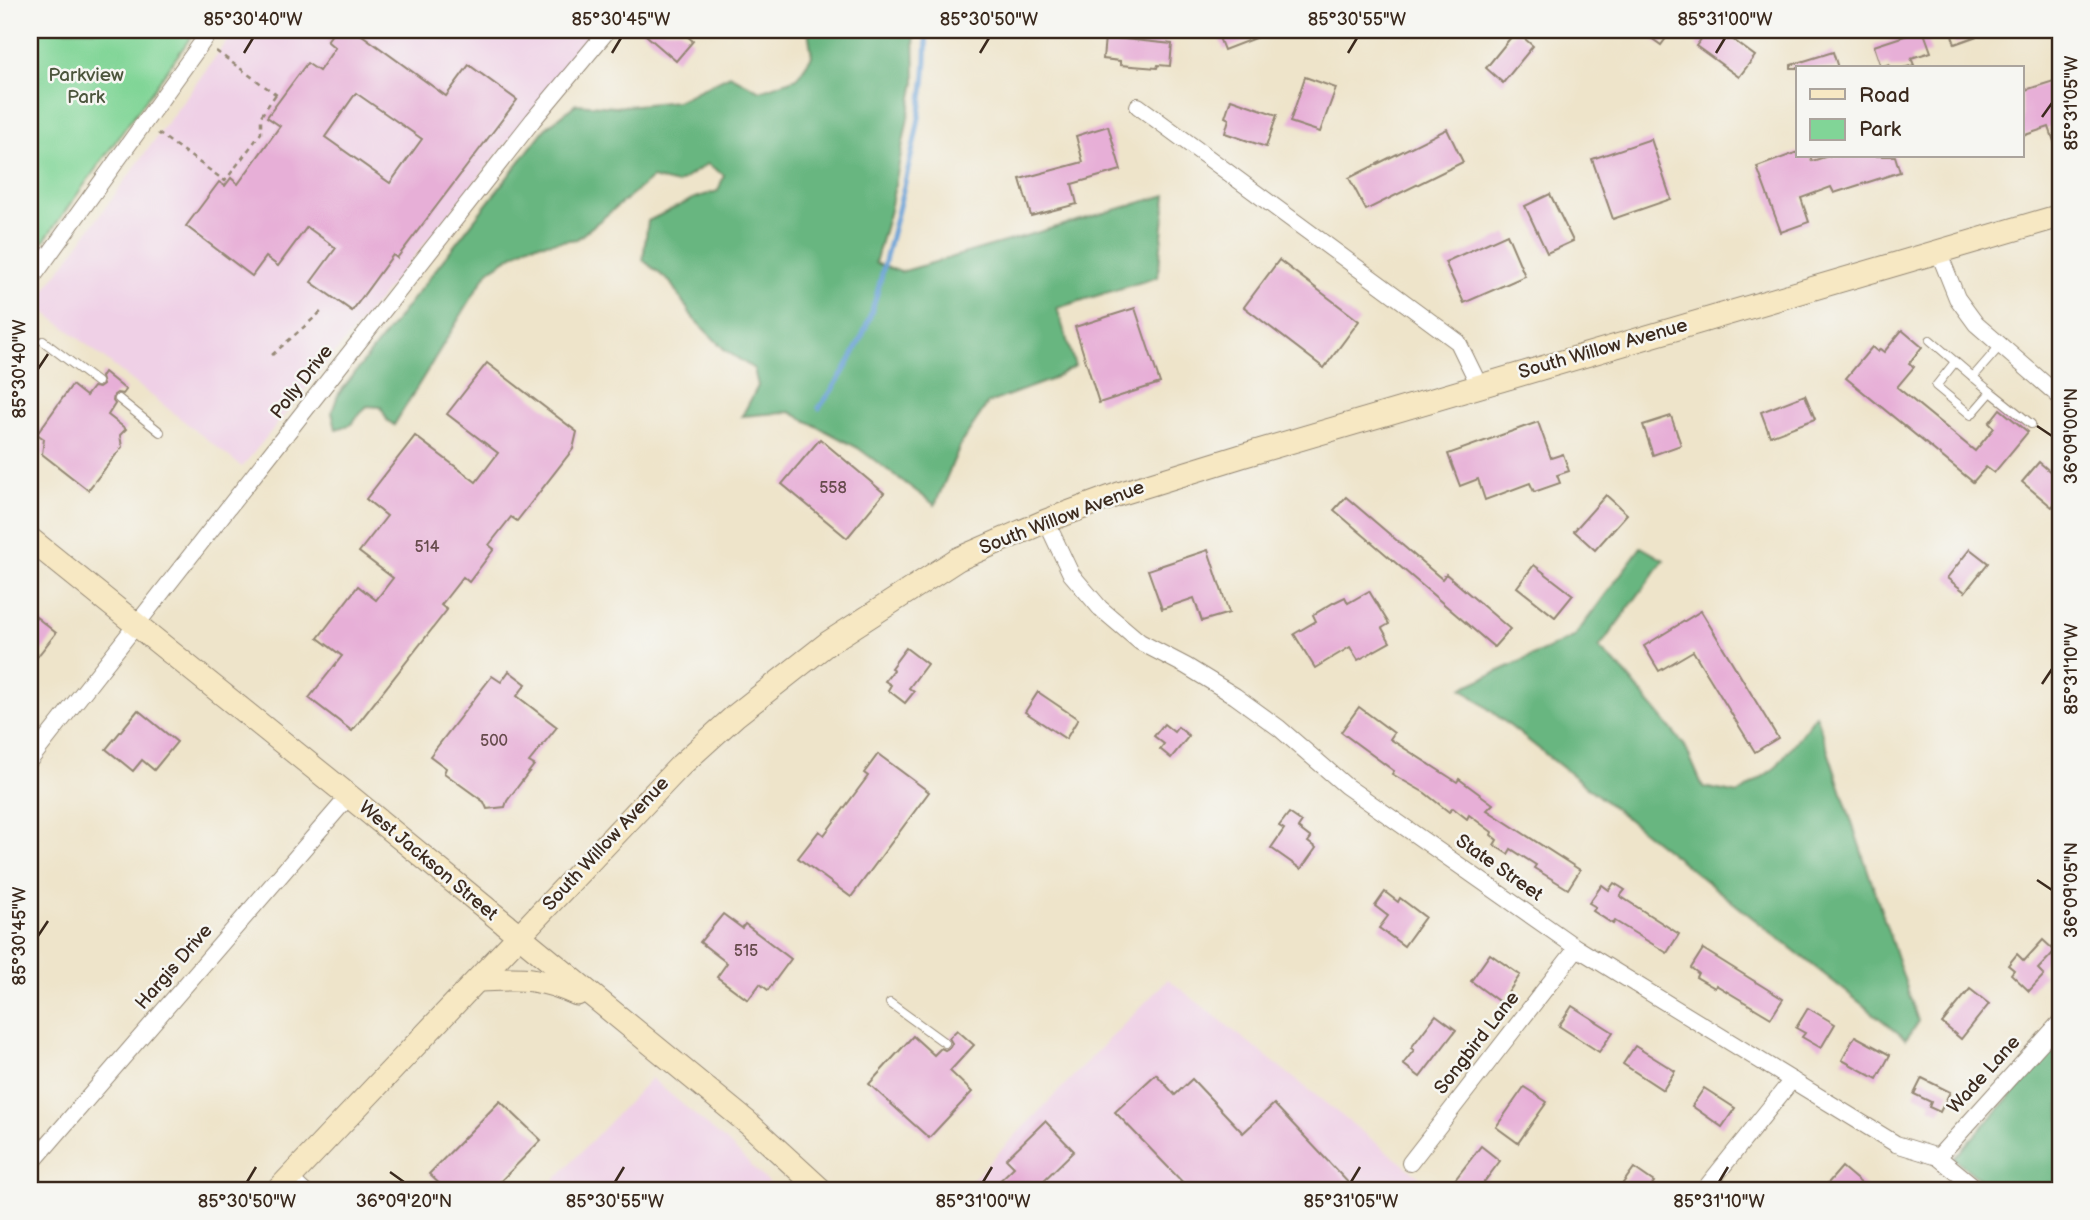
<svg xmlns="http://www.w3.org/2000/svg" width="2090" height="1220" font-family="'Balsamiq Sans',sans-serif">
<rect width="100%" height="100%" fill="#f6f6f2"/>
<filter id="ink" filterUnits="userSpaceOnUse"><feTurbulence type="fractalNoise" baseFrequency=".0143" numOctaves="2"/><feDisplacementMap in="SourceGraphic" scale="14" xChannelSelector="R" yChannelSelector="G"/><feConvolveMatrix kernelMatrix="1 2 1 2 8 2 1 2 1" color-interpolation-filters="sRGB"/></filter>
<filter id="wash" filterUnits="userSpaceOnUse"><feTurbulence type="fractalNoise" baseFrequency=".00686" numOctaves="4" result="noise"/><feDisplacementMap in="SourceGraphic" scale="28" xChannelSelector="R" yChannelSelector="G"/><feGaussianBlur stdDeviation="1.57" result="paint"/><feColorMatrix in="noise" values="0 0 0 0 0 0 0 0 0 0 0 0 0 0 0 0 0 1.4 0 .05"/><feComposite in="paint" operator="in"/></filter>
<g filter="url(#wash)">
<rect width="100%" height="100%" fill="#eee4ca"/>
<g fill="#efd0e6">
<path d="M235 30H599L242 467 35 304Z"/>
<path d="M1168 979 1436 1190H962Z"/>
<path d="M651 1078 726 1141 776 1190H545Z"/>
</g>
<path fill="#81d597" stroke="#5e805a" stroke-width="2" d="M30 30H196L30 260Z"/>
<g fill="#68b680" stroke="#52704f" stroke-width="2">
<path d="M808 30H914L915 82 890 210 875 263 901 272 1166 195 1158 277 1057 308 1075 366 1050 380 988 403 961 443 935 505 858 448 790 412 742 416 758 386 754 369 725 350 694 319 670 282 643 260 648 221 695 198 718 191 724 175 707 164 677 184 652 178 577 239 529 245 488 271 394 425 387 420 381 407 367 406 350 425 336 429 332 412 338 395 545 129 576 104 615 107 677 101 730 75 760 91 797 78 812 56Z"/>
<path d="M1641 547 1664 560 1599 648 1625 673 1685 746 1703 787 1738 794 1775 768 1816 715 1918 1021 1906 1039 1462 688 1574 637Z"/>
<path d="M2060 1043V1190H1992L1954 1158Z"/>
</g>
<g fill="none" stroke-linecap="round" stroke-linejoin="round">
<path stroke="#67a0d6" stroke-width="5" d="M819 408C837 385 851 361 863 334 876 305 882 272 890 241 906 179 930 94 926 30"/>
</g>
<g id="blocks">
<g fill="#e7afd7" fill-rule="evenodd">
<path d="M335 30H355L446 96 469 65 517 100 397 258 393 255 352 311 311 282 336 248 307 227 278 266 266 257 252 276 186 226 219 182 225 186 231 178 238 184 280 126 267 117 307 63 319 71 335 48 327 41ZM356 93 422 139 390 183 325 137Z"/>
<path d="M640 30H680L693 41 676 61Z"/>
<path d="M1216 30H1273V31L1224 50Z"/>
<path d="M1640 30H1672L1661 45Z"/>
<path d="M1708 30H1720L1755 56 1739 77 1696 46Z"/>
<path d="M1923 30 1931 52 1911 58 1914 65 1903 68H1890L1889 64 1881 67 1874 46Z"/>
<path d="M1950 30H1990L1991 31 1955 44Z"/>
<path d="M1516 31 1533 46 1503 83 1486 68Z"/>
<path d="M1105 37 1172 44 1170 66 1158 65 1157 68 1120 65V61L1103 59Z"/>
<path d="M1833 52 1838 68H1791V65Z"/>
<path d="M1305 77 1336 88 1320 132 1290 122Z"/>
<path d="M2060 79V152L2058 153 2049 127 2022 136V91Z"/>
<path d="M1231 99 1277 115 1266 147 1225 133 1229 119 1225 117Z"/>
<path d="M1108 126 1121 170 1072 184 1077 204 1031 216 1020 179 1083 162 1076 136Z"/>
<path d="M1447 129 1463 162 1366 210 1349 178Z"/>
<path d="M1651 139 1671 199 1613 219 1592 159Z"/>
<path d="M1798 152V156H1810L1812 161 1828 156H1895L1900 172 1834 193 1831 187 1801 198 1809 222 1781 232 1757 167Z"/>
<path d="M1550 194 1573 241 1547 253 1525 206Z"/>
<path d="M1507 234 1525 276 1464 303 1445 262Z"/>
<path d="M1279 260 1359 321 1324 368 1244 307Z"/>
<path d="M1135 308 1160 383 1099 403 1075 327Z"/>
<path d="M1902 330 1922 347 1909 363 1914 367 1897 387 1975 451 1994 428 1989 423 2000 409 2028 432 1994 473 1986 467 1973 482 1846 378 1872 347 1878 352 1880 349 1884 352Z"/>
<path d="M487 363 577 432 573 449 517 521 511 517 489 545 494 549 469 582 463 577 441 605 447 610 352 731 309 698 342 656 318 638 358 586 376 600 393 578 359 552 387 516 366 499 415 436 476 482 498 453 447 414Z"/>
<path d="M104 372 126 390 123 394 117 393 114 395 113 401 115 404 108 415 126 429 120 435 122 447 88 490 42 454 44 439 37 434 72 385 86 396 93 387 99 388 103 385 101 377Z"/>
<path d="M1805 395 1815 419 1770 436 1761 412Z"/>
<path d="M1671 416 1681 445 1653 455 1643 425Z"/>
<path d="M1538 422 1551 458 1563 454 1569 471 1557 475 1560 483 1534 492 1530 483 1485 500 1478 479 1460 486 1448 454Z"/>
<path d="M820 439 884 493 847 538 782 484Z"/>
<path d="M2039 462 2060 480V496L2052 507 2022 482Z"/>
<path d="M1606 495 1627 514 1595 550 1574 531Z"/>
<path d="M1346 497 1442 579 1446 574 1510 629 1494 647 1334 510Z"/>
<path d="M1970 549 1988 563 1965 592 1947 578Z"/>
<path d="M1208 550 1229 613 1202 621 1194 598 1162 609 1148 570Z"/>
<path d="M1534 565 1573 595 1555 617 1517 587Z"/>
<path d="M1369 591 1389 624 1382 628 1390 642 1358 660 1350 647 1315 668 1294 634 1316 621 1313 615 1333 603 1345 597 1348 603Z"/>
<path d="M1701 611 1778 738 1755 752 1693 651 1659 671 1644 646Z"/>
<path d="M30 612 56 633 30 666Z"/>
<path d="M906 648 927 664 909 688 914 692 905 703 888 690 891 685 885 681 894 670 891 668Z"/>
<path d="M509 671 526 684 517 696 557 727 529 762 534 765 507 801 505 807 487 809 484 802 444 773 446 768 430 756 492 676 501 682Z"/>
<path d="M1038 692 1078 719 1066 739 1025 712Z"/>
<path d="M1359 707 1394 733 1390 739 1457 782 1459 779 1493 804 1487 810 1580 870 1568 889 1534 868 1536 865 1511 849 1508 854 1494 845 1497 840 1491 835 1492 832 1469 815 1467 819 1453 808 1449 812 1425 793 1392 774 1394 771 1341 732Z"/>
<path d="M138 710 177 742 154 770 142 760 133 771 106 749Z"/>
<path d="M1164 724 1174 732 1178 727 1189 736 1171 758 1160 749 1164 744 1154 736Z"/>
<path d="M878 754 929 792 851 897 798 858 819 831 824 835 868 776 864 773Z"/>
<path d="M1289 813 1302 822 1298 828 1311 838 1308 842 1316 848 1301 869 1271 848 1284 829 1279 826Z"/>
<path d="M1614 883 1625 890 1620 896 1679 934 1667 953 1615 921 1613 924 1593 911 1596 907 1589 903 1602 885 1609 890Z"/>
<path d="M1385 892 1398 902 1400 898 1425 917 1404 946 1379 928 1388 916 1375 906Z"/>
<path d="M723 914 742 928 745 924 791 959 768 990 760 984 748 1000 717 977 727 963 700 942Z"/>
<path d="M2043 940 2055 951 2038 969 2044 975 2029 991 2011 974 2014 970 2008 965 2017 954 2024 961Z"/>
<path d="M1703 949 1783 999 1771 1018 1716 985 1715 988 1696 977 1698 973 1691 968Z"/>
<path d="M1490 954 1520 975 1501 1003 1471 981Z"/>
<path d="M1970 989 1989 1004 1961 1039 1942 1023Z"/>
<path d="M1572 1006 1613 1032 1599 1052 1559 1026Z"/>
<path d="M1808 1008 1835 1024 1821 1048 1802 1037 1805 1033 1796 1028Z"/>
<path d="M1436 1015 1456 1030 1420 1077 1403 1064 1414 1050 1411 1048Z"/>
<path d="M957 1030 974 1045 950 1071 972 1092 929 1138 869 1084 913 1036 934 1055 941 1048 945 1050 950 1047 952 1043 949 1038Z"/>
<path d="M1855 1036 1890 1055 1877 1079 1842 1060Z"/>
<path d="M1635 1046 1675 1071 1663 1090 1623 1064Z"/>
<path d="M1156 1074 1175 1095 1192 1079 1243 1133 1274 1104 1355 1190H1190L1115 1112Z"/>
<path d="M1922 1078 1950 1092 1940 1112 1929 1107 1931 1102 1914 1094Z"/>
<path d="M1524 1087 1547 1102 1518 1143 1496 1127Z"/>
<path d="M1704 1088 1735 1108 1722 1127 1692 1106Z"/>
<path d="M500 1101 541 1140 492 1190H446L429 1174Z"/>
<path d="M1045 1121 1074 1151 1034 1190H990L1014 1167 1006 1159Z"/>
<path d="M1481 1146 1500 1161 1478 1190H1458L1451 1185Z"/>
<path d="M1842 1167 1869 1190H1822Z"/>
<path d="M1634 1168 1654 1182 1648 1190H1618Z"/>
</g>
</g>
</g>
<g filter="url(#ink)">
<use href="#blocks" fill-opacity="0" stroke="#948774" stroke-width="2"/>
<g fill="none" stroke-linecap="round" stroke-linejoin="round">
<g stroke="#948774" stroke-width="10">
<g id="lane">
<path d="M1930 340 1973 377 2000 346"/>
<path d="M43 341 97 382"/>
<path d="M1955 362 1936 386 1971 415 1991 392 1973 377"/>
<path d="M1991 392 2031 424"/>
<path d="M119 399 160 432"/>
<path d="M890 1003 945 1043"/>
<path d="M295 1178 308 1190"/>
</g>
</g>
<g stroke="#948774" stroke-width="18">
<g id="street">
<path d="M1138 106 1458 342 1479 385"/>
<path d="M1939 253 1957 298 1976 324 2060 397"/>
<path d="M30 281 211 30"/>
<path d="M1046 521 1071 574 1100 608 1140 642 1186 666 1235 696 1279 728 1346 786 1577 948 1896 1144 1938 1157 1978 1190"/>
<path d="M30 760 533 120 608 30"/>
<path d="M1938 1157 2060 1022"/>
<path d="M1410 1163 1577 948"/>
<path d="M30 1165 349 796"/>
<path d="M1704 1190 1792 1080"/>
</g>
</g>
<g stroke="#948774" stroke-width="25">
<g id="secondary">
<path d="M30 539 349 796 748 1123 821 1190"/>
<path d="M478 980C521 978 537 976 577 994"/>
<path d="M278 1190 681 765 735 716 828 643 958 559 1046 521 1119 494 1245 455 2060 216"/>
</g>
</g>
<g stroke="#948774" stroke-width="2.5" stroke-dasharray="5 5" stroke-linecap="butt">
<path d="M216 51 281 98"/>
<path d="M158 133 225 181 261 133V116L276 94"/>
<path d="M272 355 322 311"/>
</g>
<use href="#lane" stroke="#fff" stroke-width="8"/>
<use href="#street" stroke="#fff" stroke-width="16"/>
<use href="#secondary" stroke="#f7e8c3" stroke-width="23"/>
</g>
</g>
<path fill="none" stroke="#3b2a1e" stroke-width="2.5" d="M244 53 253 38M612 53 621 38M980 53 989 38M1348 53 1357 38M1716 53 1725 38M2042 117 2052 103M38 369 48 354M2037 426 2052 436M2042 684 2052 669M2037 880 2052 890M38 936 48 921M390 1172 404 1182M247 1182 256 1167M615 1182 624 1167M983 1182 992 1167M1351 1182 1360 1167M1719 1182 1728 1167"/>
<g text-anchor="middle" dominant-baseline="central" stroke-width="5" stroke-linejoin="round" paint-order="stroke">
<g font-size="16" fill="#664b4c">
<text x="833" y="488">558</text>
<text x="427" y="547">514</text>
<text x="494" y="741">500</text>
<text x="746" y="951">515</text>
</g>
<g font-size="19" fill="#4c553c" stroke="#f6f6f2">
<text x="86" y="75">Parkview<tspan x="86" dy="22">Park</tspan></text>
</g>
<g font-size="19" fill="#3b2a1e" stroke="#f6f6f2">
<text transform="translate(1603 349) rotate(-16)">South Willow Avenue</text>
<text transform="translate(302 382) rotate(-52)">Polly Drive</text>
<text transform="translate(1062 518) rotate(-21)">South Willow Avenue</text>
<text transform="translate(606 844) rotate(-47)">South Willow Avenue</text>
<text transform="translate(428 861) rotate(40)">West Jackson Street</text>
<text transform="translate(1499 868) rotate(35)">State Street</text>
<text transform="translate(174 967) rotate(-49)">Hargis Drive</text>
<text transform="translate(1477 1043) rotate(-52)">Songbird Lane</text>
<text transform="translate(1984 1075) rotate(-48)">Wade Lane</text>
</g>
</g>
<rect width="2090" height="1220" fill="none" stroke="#f6f6f2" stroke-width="77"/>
<rect x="1796" y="66" width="228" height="91" fill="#f6f6f2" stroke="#aba49d" stroke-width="2"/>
<rect x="1810" y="89" width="35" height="10" fill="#f7e8c3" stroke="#aba49d" stroke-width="2"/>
<text x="1859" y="102" font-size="21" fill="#3b2a1e">Road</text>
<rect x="1810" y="119" width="35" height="21" fill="#81d597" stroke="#aba49d" stroke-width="2"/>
<text x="1859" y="136" font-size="21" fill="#3b2a1e">Park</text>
<rect x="38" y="38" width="2014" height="1144" fill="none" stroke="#3b2a1e" stroke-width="2.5"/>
<g font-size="18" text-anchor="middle" fill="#3b2a1e">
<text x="253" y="25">85°30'40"W</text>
<text x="621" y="25">85°30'45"W</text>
<text x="989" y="25">85°30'50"W</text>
<text x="1357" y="25">85°30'55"W</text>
<text x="1725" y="25">85°31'00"W</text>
<text transform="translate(2071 103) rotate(-90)" y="6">85°31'05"W</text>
<text transform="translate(19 369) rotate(-90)" y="6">85°30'40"W</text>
<text transform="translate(2071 436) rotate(-90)" y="6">36°09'00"N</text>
<text transform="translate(2071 669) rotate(-90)" y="6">85°31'10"W</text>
<text transform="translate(2071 890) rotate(-90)" y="6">36°09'05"N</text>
<text transform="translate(19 936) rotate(-90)" y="6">85°30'45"W</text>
<text x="247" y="1207">85°30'50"W</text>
<text x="404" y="1207">36°09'20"N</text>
<text x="615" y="1207">85°30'55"W</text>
<text x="983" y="1207">85°31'00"W</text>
<text x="1351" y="1207">85°31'05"W</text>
<text x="1719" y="1207">85°31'10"W</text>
</g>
</svg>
